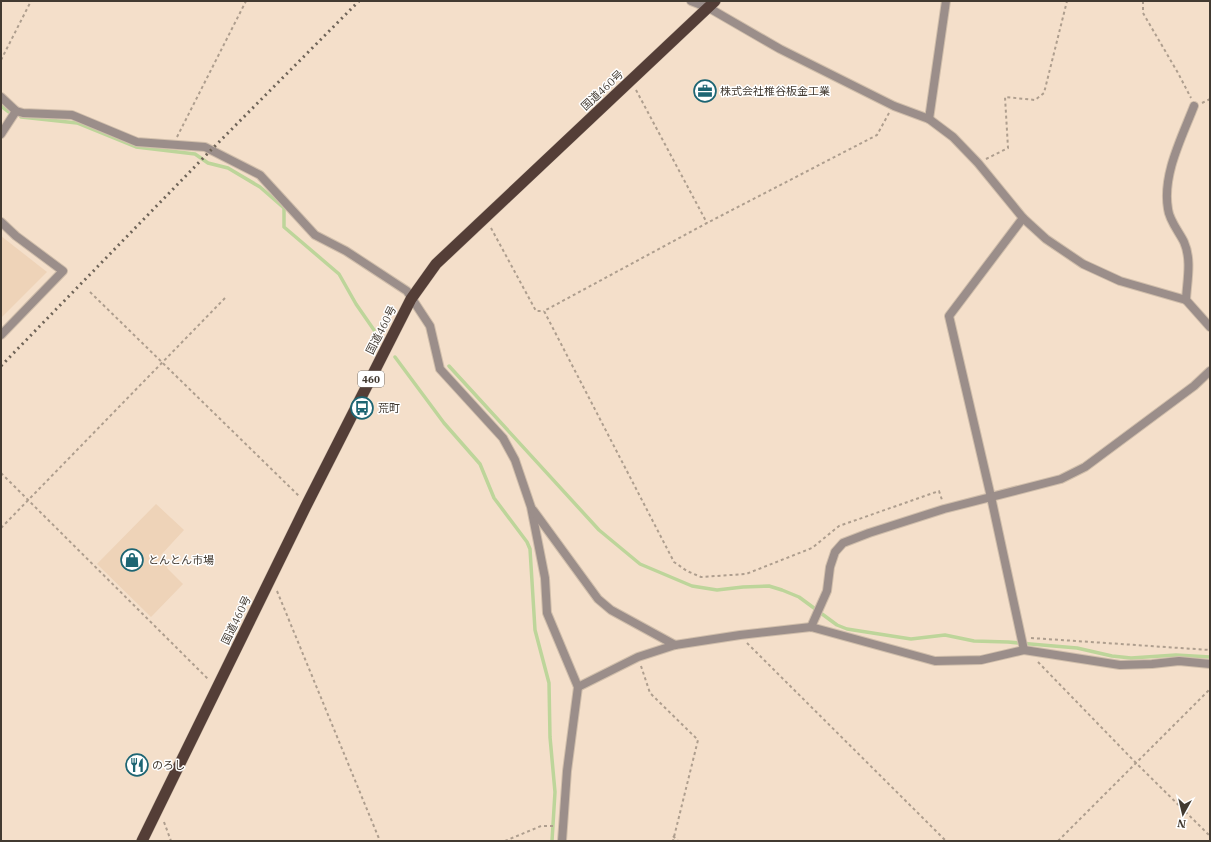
<svg xmlns="http://www.w3.org/2000/svg" width="1211" height="842" font-family="'IBM Plex Serif','Noto Sans JP',serif">
<rect width="100%" height="100%" fill="#f4dfca"/>
<g fill="#eed3b8">
<path d="M1 236 47 272 1 318Z"/>
<path d="M156 504 184 530 160 556 168 564 167 568 183 584 151 617 97 564Z"/>
</g>
<g fill="none" stroke-linecap="round" stroke-linejoin="round">
<g stroke="#bdd59a" stroke-width="3.5">
<path d="M1 106 9 112"/>
<path d="M21 117 77 123 136 147 195 154 208 163 228 168 260 187 284 208V227L339 274 356 304 374 330"/>
<path d="M395 357 444 423 480 464 494 498 527 542 530 549 535 630 549 683 550 737 555 792 552 841"/>
<path d="M449 366 599 530 640 564 692 586 717 590 743 587 769 586 782 590 799 597 837 625 847 629 911 639 945 635 974 641 1008 642 1077 648 1112 656 1131 658 1176 655 1210 657"/>
</g>
<g stroke="#d0beab" stroke-width="10">
<g id="minor">
<path d="M691 1 709 8 780 49 894 106 929 119 953 137 978 163 1023 218 1046 239 1083 264 1120 281 1186 300 1210 327"/>
<path d="M1 97 16 111 23 113 72 115 137 142 205 147 260 175 315 235 346 251 407 291 430 326 440 369 503 438 515 460 531 507 545 578 547 613 578 687 567 771 562 841"/>
<path d="M929 119 946 1"/>
<path d="M1 134 16 111"/>
<path d="M1023 218 949 316 991 497 1024 650"/>
<path d="M1 222 16 236 63 271 1 335"/>
<path d="M1186 300C1187 281 1192 260 1184 242 1179 232 1169 220 1168 209 1162 175 1182 137 1194 106"/>
<path d="M533 510 598 599 611 610 675 645"/>
<path d="M811 627 827 591 830 567 835 552 843 543 869 533 944 509 1061 479 1085 467 1194 386 1210 371"/>
<path d="M578 687 638 657 675 645 740 635 811 627 935 661 981 660 1024 650 1120 665 1152 664 1179 661 1210 664"/>
</g>
</g>
<g stroke="#d0beab" stroke-width="12">
<path id="trunk" d="M142 841 307 504 411 299 436 264 715 1"/>
</g>
<g stroke="#ae9e8e" stroke-width="2" stroke-dasharray="3 3" stroke-linecap="butt">
<path d="M1143 1V13L1178 73 1191 98"/>
<path d="M1 60 31 1"/>
<path d="M636 90 707 223"/>
<path d="M1202 103 1210 99"/>
<path d="M889 113 877 135 707 223 544 311 674 562 687 571 701 577 746 574 812 548 839 526 939 491 942 500"/>
<path d="M177 137 246 1"/>
<path d="M986 159 1008 148 1005 97 1035 100 1044 93 1067 1"/>
<path d="M491 228 536 311H544"/>
<path d="M90 292 299 496"/>
<path d="M1 473 209 680"/>
<path d="M1 528 227 296"/>
<path d="M277 591 380 841"/>
<path d="M1031 638 1210 650"/>
<path d="M747 643 946 841"/>
<path d="M1038 662 1136 763 1210 836"/>
<path d="M641 666 650 693 698 740 673 841"/>
<path d="M164 822 171 841"/>
<path d="M673 836 678 841"/>
<path d="M505 841 541 826H555"/>
<path d="M1058 841 1210 689"/>
</g>
<use href="#minor" stroke="#9b8e8a" stroke-width="8"/>
<use href="#trunk" stroke="#543e37" stroke-width="11"/>
<path stroke="#6f6458" stroke-width="3" stroke-dasharray="2 4" stroke-linecap="butt" d="M1 366 211 150 359 1"/>
</g>
<defs>
<g id="office-ring" transform="scale(1.15)"><circle r="9.5" fill="#fff" stroke="#1d6573" stroke-width="1.5"/><path d="M-6-3h4V-5.5h4V-3h4V5H-6ZM-1-4.5V-3h2v-1.5ZM-6 0V1H6V0Z" fill="#1d6573"/></g>
<g id="bus-ring" transform="scale(1.15)"><circle r="9.5" fill="#fff" stroke="#1d6573" stroke-width="1.5"/><path d="M-5-6H5V4H4V6H2V4H-2V6H-4V4H-5ZM-3.5-4V0h7V-4ZM-3.5 1.2v1.5H-2V1.2ZM2 1.2v1.5H3.5V1.2Z" fill="#1d6573"/></g>
<g id="shop-ring" transform="scale(1.15)"><circle r="9.5" fill="#fff" stroke="#1d6573" stroke-width="1.5"/><path d="M-5-2.5h2.3a2.7 3.5 0 0 1 5.4 0H5L5.5 6h-11ZM-1.5-2.5h3a1.5 2.3 0 0 0-3 0Z" fill="#1d6573"/></g>
<g id="restaurant-ring" transform="scale(1.15)"><circle r="9.5" fill="#fff" stroke="#1d6573" stroke-width="1.5"/><path d="M-5-6h1v4h1v-4h1v4h1v-4h1v5L-1.5 .5V6h-2V.5L-5-1ZM5-6V6H3V1.5H1.5Q1.5-4 5-6Z" fill="#1d6573"/></g>
</defs>
<g fill-rule="evenodd">
<use href="#office-ring" x="705" y="91"/>
<use href="#bus-ring" x="362" y="408"/>
<use href="#shop-ring" x="132" y="560"/>
<use href="#restaurant-ring" x="137" y="765"/>
</g>
<g text-anchor="middle" dominant-baseline="central" stroke-width="3" stroke-linejoin="round" paint-order="stroke">
<rect fill="#fff" stroke="#7b756f" stroke-width="1" x="358" y="371" width="26" height="16" rx="3"/>
<g font-size="10" font-weight="bold" fill="#423a31">
<text x="371" y="379">460</text>
</g>
<g font-size="11" fill="#423a31" stroke="#fff">
<text transform="translate(602 90) rotate(-43)">国道460号</text>
<text transform="translate(381 330) rotate(-63)">国道460号</text>
<text transform="translate(236 620) rotate(-64)">国道460号</text>
</g>
<g font-size="11" fill="#423a31" stroke="#fff" text-anchor="start">
<text x="720" y="91">株式会社椎谷板金工業</text>
<text x="378" y="408">荒町</text>
<text x="148" y="560">とんとん市場</text>
<text x="152" y="765">のろし</text>
</g>
</g>
<rect width="1211" height="842" fill="none" stroke="#423a31" stroke-width="4"/>
<g transform="translate(1183 814) rotate(188)" stroke="#ffffff" stroke-width="3" paint-order="stroke">
<path d="M0-3L7 15L0 10L-7 15Z" fill="#423a31"/>
<text y="-6" font-size="11" font-weight="bold" text-anchor="middle" fill="#423a31">N</text>
</g>
</svg>
